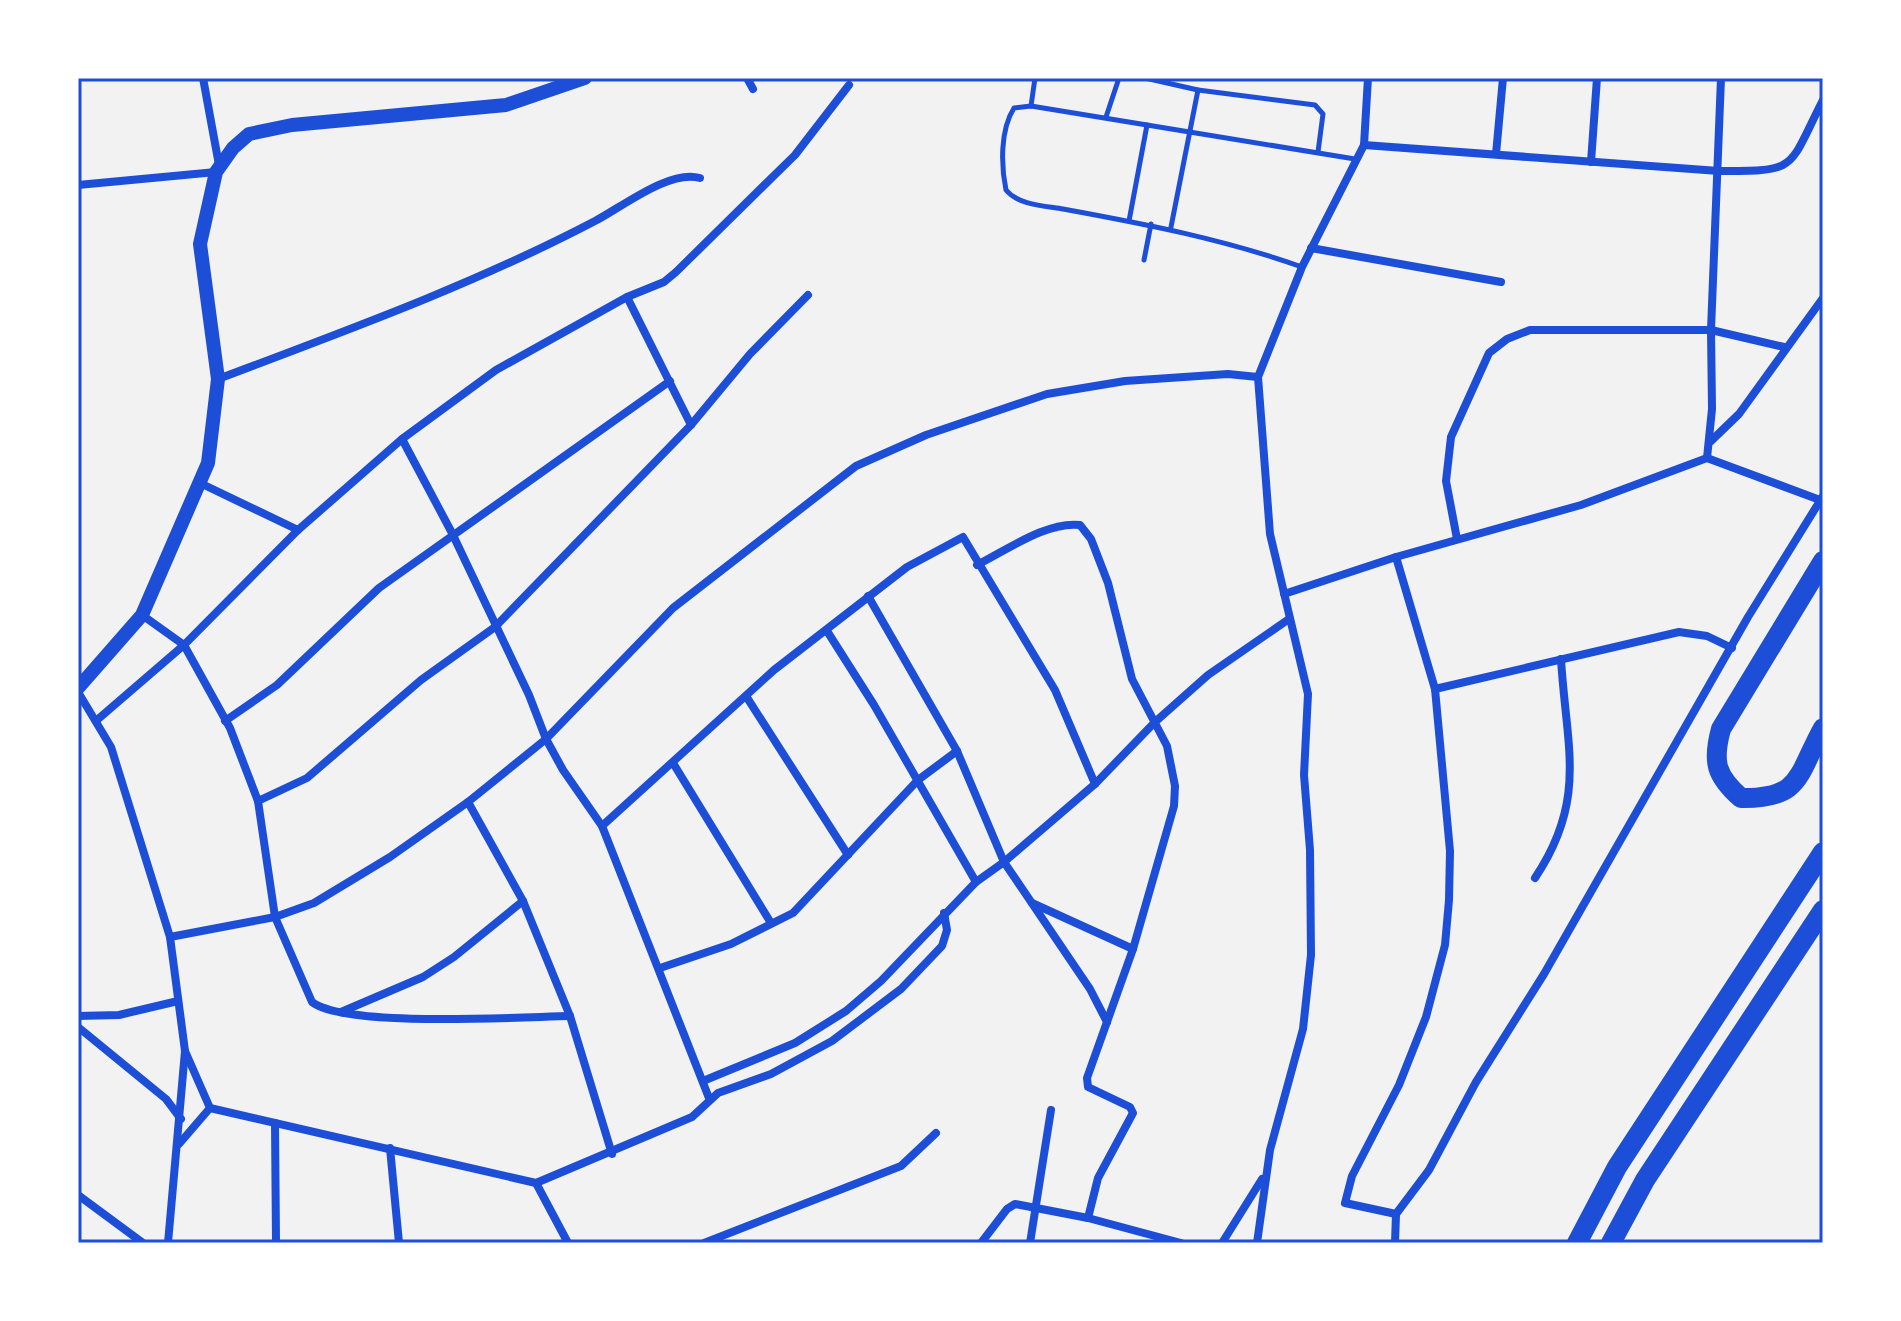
<svg xmlns="http://www.w3.org/2000/svg" width="1901" height="1321" font-family="'Source Sans 3',sans-serif">
<rect width="100%" height="100%" fill="#f2f2f2"/>
<g fill="none" stroke-linecap="round" stroke-linejoin="round">
<g stroke="#1d4ed8" stroke-width="5">
<path d="M1145 78 1198 90 1315 105 1323 114 1318 152"/>
<path d="M1031 106 1035 78"/>
<path d="M1106 117 1119 78"/>
<path d="M1147 125 1031 106 1014 108C1000 130 1001 166 1006 190 1018 205 1045 206 1063 209 1145 224 1223 239 1302 267"/>
<path d="M1129 221 1147 125 1355 159"/>
<path d="M1171 227 1198 90"/>
<path d="M1144 260 1151 224"/>
</g>
<g stroke="#1d4ed8" stroke-width="8">
<path d="M203 78 219 165"/>
<path d="M747 78 753 89"/>
<path d="M1364 145 1719 171C1800 171 1787 170 1823 100"/>
<path d="M1496 154 1503 78"/>
<path d="M1591 162 1597 78"/>
<path d="M78 185 216 172"/>
<path d="M1311 248 1501 282"/>
<path d="M627 297 691 425"/>
<path d="M218 379C345 331 475 284 595 221 622 207 670 169 700 178"/>
<path d="M402 439 452 533 529 695 546 739 563 770 602 826 709 1098"/>
<path d="M1711 441 1739 414 1823 298"/>
<path d="M1707 458 1712 409 1711 330 1721 78"/>
<path d="M200 483 298 530"/>
<path d="M1457 539 1446 481 1451 437 1489 353 1507 339 1530 330H1711L1784 347"/>
<path d="M1396 557 1435 689 1450 851 1449 900 1445 945 1426 1017 1399 1085 1352 1176 1345 1203 1396 1214"/>
<path d="M977 565C1007 550 1047 521 1080 525L1091 539 1108 583 1132 679 1167 746 1175 786 1174 806 1133 949 1087 1078 1088 1087 1130 1107 1133 1113 1098 1178 1088 1218"/>
<path d="M1284 594 1396 557 1581 505 1707 458 1820 500"/>
<path d="M868 596 957 751 1004 862 1090 989 1107 1022"/>
<path d="M142 615 184 645 230 728 258 801 275 917 312 1002C346 1028 520 1017 570 1016"/>
<path d="M827 631 874 705 976 882"/>
<path d="M1435 689 1679 632 1707 636 1732 648"/>
<path d="M78 692 111 747 170 937 185 1051 168 1243"/>
<path d="M746 696 848 855"/>
<path d="M97 720 184 645 298 530 402 439 496 370 627 297 664 282 676 272 795 155 849 85"/>
<path d="M225 721 277 685 379 588 670 381"/>
<path d="M673 763 771 923"/>
<path d="M258 801 307 778 421 680 495 627 691 425 750 354 808 295"/>
<path d="M468 802 523 901 570 1016 612 1154"/>
<path d="M602 826 774 670 907 567 963 537 1055 690 1095 784"/>
<path d="M1535 878C1588 799 1566 746 1561 659"/>
<path d="M1032 903 1133 949"/>
<path d="M170 937 275 917 314 903 390 857 468 802 546 739 673 608 856 466 926 435 1047 394 1125 381 1228 374 1258 377"/>
<path d="M660 968 731 944 793 913 918 780 957 751"/>
<path d="M341 1012 423 977 454 957 523 901"/>
<path d="M78 1016 119 1015 178 1001"/>
<path d="M78 1027 166 1099 181 1119"/>
<path d="M185 1051 210 1108 536 1183 692 1117 718 1093 771 1074 832 1041 901 989 942 946 947 930 944 913"/>
<path d="M703 1081 795 1043 846 1011 881 981 976 882 1004 862 1095 784 1155 722 1208 675 1289 619"/>
<path d="M275 1123 276 1243"/>
<path d="M179 1144 210 1108"/>
<path d="M390 1148 399 1243"/>
<path d="M536 1183 568 1243"/>
<path d="M78 1195 143 1243"/>
<path d="M1396 1214 1429 1170 1476 1082 1544 974 1748 617 1823 496"/>
<path d="M704 1243 901 1166 936 1133"/>
<path d="M981 1243 1007 1209 1015 1204 1088 1218 1181 1243"/>
<path d="M1030 1243 1051 1110"/>
<path d="M1222 1243 1262 1179"/>
<path d="M1257 1243 1270 1150 1303 1029 1311 955 1310 850 1304 775 1308 694 1270 534 1258 377 1302 267 1364 145 1368 78"/>
<path d="M1395 1243 1396 1214"/>
</g>
<path stroke="#1d4ed8" stroke-width="14" d="M78 688 142 615 208 463 218 379 200 244 216 172 233 148 249 134 292 125 506 105 585 78"/>
<g stroke="#1d4ed8" stroke-width="20">
<path d="M1823 561 1721 729C1712 762 1716 776 1741 798 1802 799 1797 775 1823 728"/>
<path d="M1577 1243 1617 1167 1823 852"/>
<path d="M1611 1243 1645 1180 1823 910"/>
</g>
</g>
<rect width="1901" height="1321" fill="none" stroke="#ffffff" stroke-width="160"/>
<rect x="80" y="80" width="1741" height="1161" fill="none" stroke="#1d4ed8" stroke-width="3"/>
</svg>
